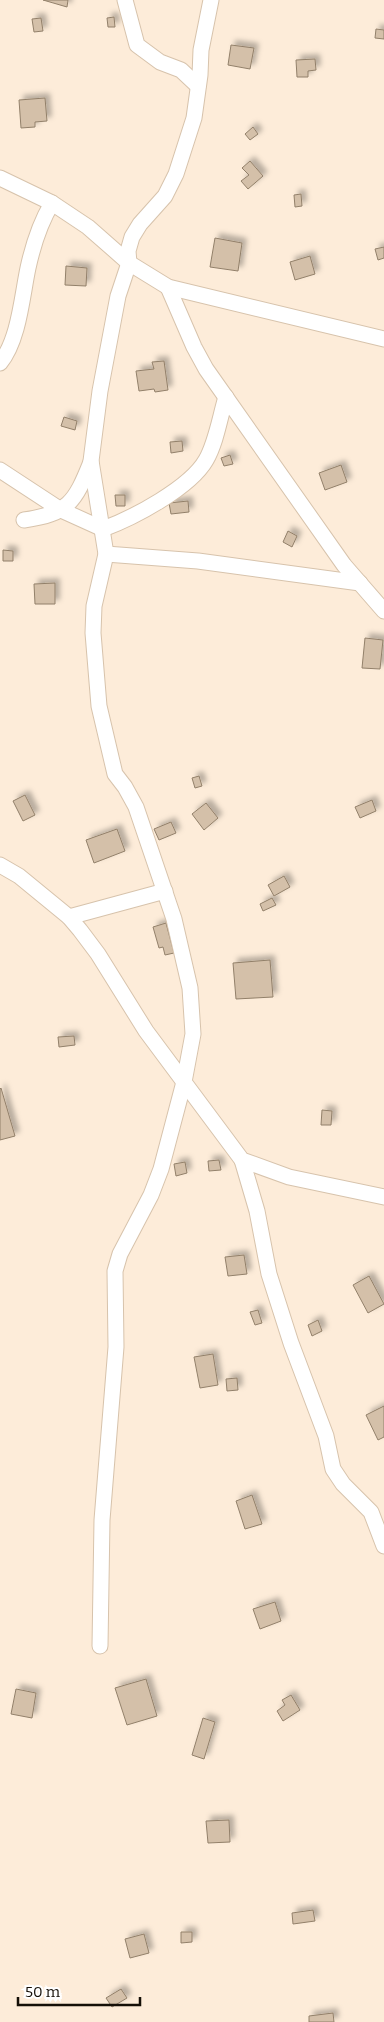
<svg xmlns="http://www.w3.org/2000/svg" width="384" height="2022" font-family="Bitter,serif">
<defs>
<filter id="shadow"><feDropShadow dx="4.5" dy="-4.5" stdDeviation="2.5" flood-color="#0004"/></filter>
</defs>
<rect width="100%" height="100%" fill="#fdecd9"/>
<g fill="#d4c0a9" stroke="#92806a" filter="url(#shadow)">
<path d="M43 0H68L67 7Z"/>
<path d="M114 17 115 27H108L107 18Z"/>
<path d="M41 18 43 31 34 32 32 19Z"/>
<path d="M376 29 384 30V39L375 38Z"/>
<path d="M231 45 254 48 250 69 228 65Z"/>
<path d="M315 59 316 70 308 71V77H297L296 60Z"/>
<path d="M45 98 47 121 35 122V127L21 128 19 100Z"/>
<path d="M253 127 258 134 250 140 245 134Z"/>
<path d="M250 161 263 176 248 189 241 181 249 175 242 168Z"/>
<path d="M301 194 302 206 295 207 294 195Z"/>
<path d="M215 238 242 243 238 271 210 267Z"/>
<path d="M384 247V258L378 260 375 249Z"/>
<path d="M310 256 315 274 295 280 290 262Z"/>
<path d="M66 266 87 268 86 286 65 285Z"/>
<path d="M164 361 168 390 155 392 154 389 139 391 136 371 154 369 152 362Z"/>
<path d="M64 417 77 421 75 430 61 426Z"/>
<path d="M182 441 183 451 171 453 170 442Z"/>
<path d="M230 455 233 464 224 466 221 458Z"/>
<path d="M341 465 347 482 325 490 319 473Z"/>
<path d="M115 495H125V506H116Z"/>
<path d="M188 501 189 512 171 514 169 503Z"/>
<path d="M288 531 297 536 292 547 283 542Z"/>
<path d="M3 550 13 551V561H3Z"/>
<path d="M55 583V604H35L34 584Z"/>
<path d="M365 638 383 640 380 669 362 668Z"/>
<path d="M199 776 202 786 195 788 192 778Z"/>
<path d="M25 795 35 815 23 821 13 801Z"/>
<path d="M372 800 376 811 360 818 355 807Z"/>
<path d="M206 803 218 818 204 830 192 814Z"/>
<path d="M171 822 176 833 159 840 154 829Z"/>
<path d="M117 829 125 851 94 863 86 840Z"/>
<path d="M284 876 290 887 274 896 268 885Z"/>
<path d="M272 898 276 905 263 911 260 904Z"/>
<path d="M166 923 174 953 165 955 163 947 159 948 153 927Z"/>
<path d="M270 960 273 997 236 999 233 963Z"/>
<path d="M74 1036 75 1045 59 1047 58 1037Z"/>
<path d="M1 1088 15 1136 0 1140V1089Z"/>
<path d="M322 1110 332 1111 331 1125H321Z"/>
<path d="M219 1160 221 1170 209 1171 208 1161Z"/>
<path d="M185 1162 187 1173 176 1176 174 1164Z"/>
<path d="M244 1255 247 1274 228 1276 225 1257Z"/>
<path d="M369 1276 384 1304 368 1313 353 1285Z"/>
<path d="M258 1310 262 1323 255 1325 250 1312Z"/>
<path d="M318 1320 322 1331 312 1336 308 1325Z"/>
<path d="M213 1354 218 1385 200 1388 194 1357Z"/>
<path d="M237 1378 238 1390 227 1391 226 1379Z"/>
<path d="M384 1406V1437L378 1440 366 1415Z"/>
<path d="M252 1495 262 1524 245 1529 236 1501Z"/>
<path d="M275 1602 281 1621 260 1629 253 1609Z"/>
<path d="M146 1679 157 1716 127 1725 115 1688Z"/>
<path d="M16 1689 36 1693 32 1718 11 1714Z"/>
<path d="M291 1695 300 1710 283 1721 277 1711 285 1705 282 1700Z"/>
<path d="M203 1718 215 1722 204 1759 192 1755Z"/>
<path d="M229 1820 230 1842 208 1843 206 1821Z"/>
<path d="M313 1910 315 1921 293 1924 292 1913Z"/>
<path d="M181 1932H192V1942L181 1943Z"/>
<path d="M144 1934 149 1953 130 1958 125 1939Z"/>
<path d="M121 1989 127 1998 112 2007 106 1998Z"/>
<path d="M333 2013 334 2022H309V2016Z"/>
</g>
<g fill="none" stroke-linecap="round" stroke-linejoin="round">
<g stroke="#d7c3ac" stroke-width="17">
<g id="street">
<path d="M125 0 137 45 160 62 181 70 198 86"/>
<path d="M0 178 52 203 88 227 129 263 168 287 384 339"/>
<path d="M168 287 194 347 206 369 344 565 384 611"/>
<path d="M0 363C19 340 22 296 28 268 33 245 40 223 52 203"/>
<path d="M0 470 61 510 103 529C133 518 190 488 206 460 216 443 220 417 226 397"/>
<path d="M24 520C68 514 75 502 91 462"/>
<path d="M106 554 198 561 360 583"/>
<path d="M0 865 19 876 69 917 80 930 98 954 146 1031 242 1160 289 1177 384 1197"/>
<path d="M69 917 165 891"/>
<path d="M242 1160 257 1211 269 1274 291 1343 326 1436 333 1469 343 1484 371 1512 384 1546"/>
<path d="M100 1646 102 1520 116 1347 115 1271 120 1254 151 1195 161 1169 184 1082 193 1034 190 988 174 919 136 807 125 787 115 774 99 706 93 633 94 606 106 554 91 461 100 391 118 296 129 263 128 251 132 237 140 224 165 196 176 174 194 118 200 75 201 50 211 0"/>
</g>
</g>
<use href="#street" stroke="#fff" stroke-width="15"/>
</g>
<path d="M18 1997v8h122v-8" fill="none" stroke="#150f07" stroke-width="2.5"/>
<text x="25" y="1997" font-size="15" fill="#150f07" stroke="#ffffff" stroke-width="4" paint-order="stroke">50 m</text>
</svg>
